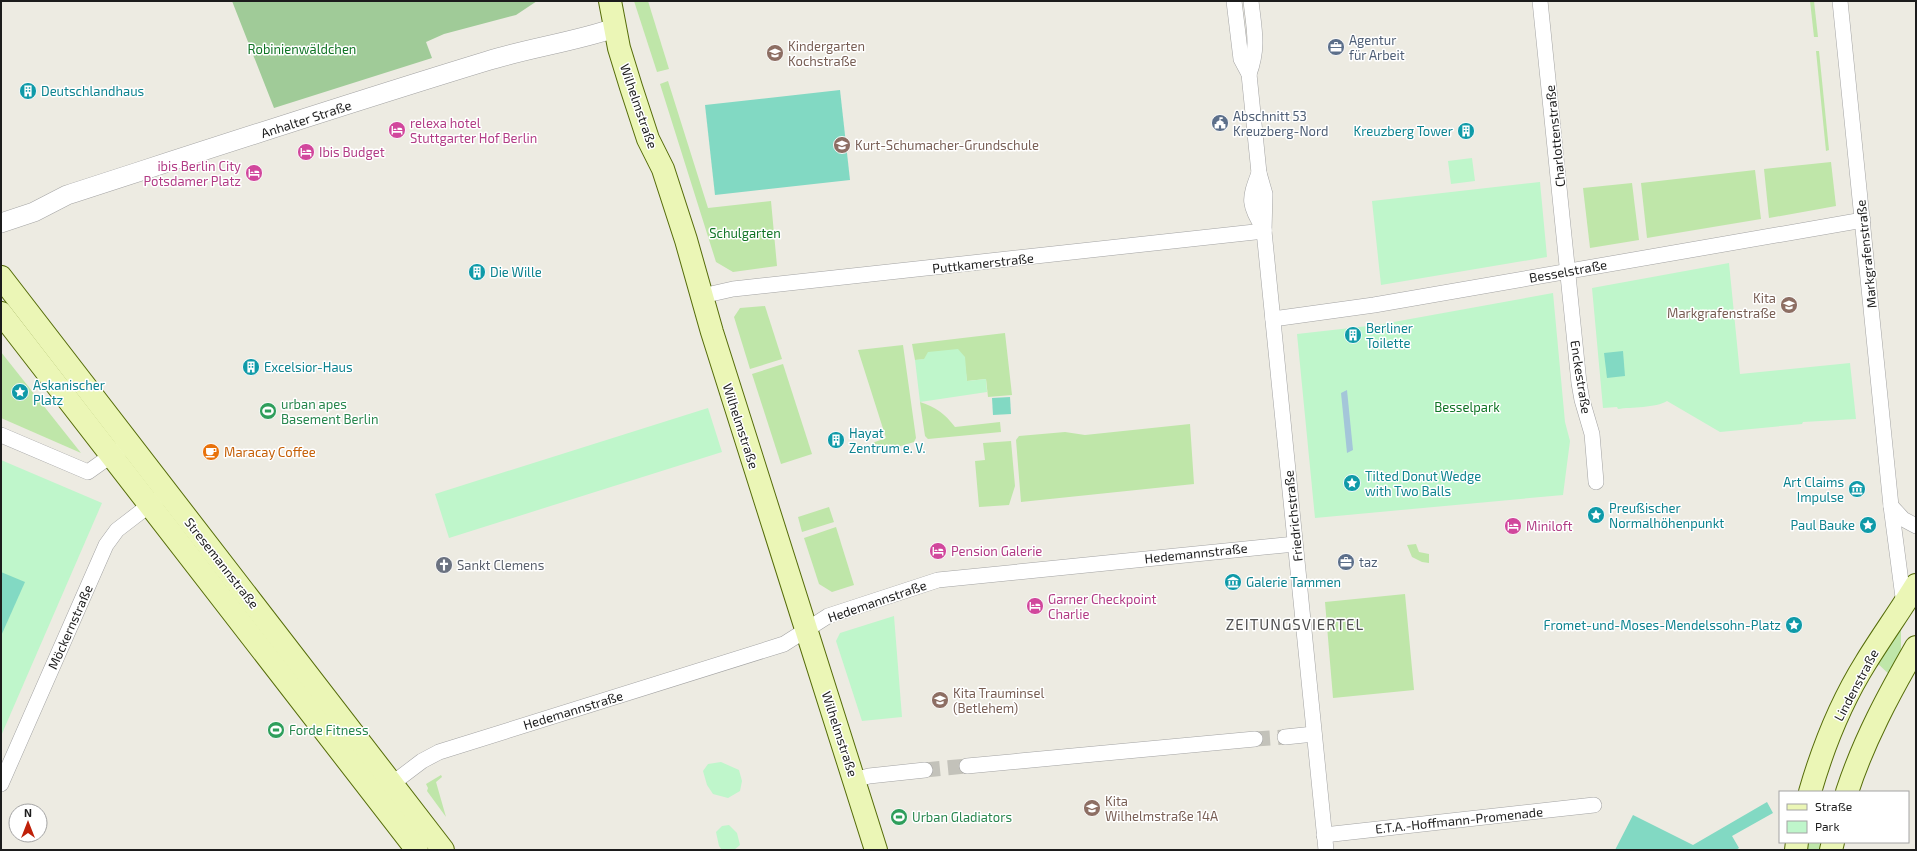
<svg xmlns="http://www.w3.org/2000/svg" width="1917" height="851" font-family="'Exo 2',sans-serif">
<rect width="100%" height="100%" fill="#edebe2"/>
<g fill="#bfe6a9">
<path d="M634 1H648L669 69 657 72Z"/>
<path d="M1810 1H1814L1818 37H1814Z"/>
<path d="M1816 51H1819L1829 150 1826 151Z"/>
<path d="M668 81 708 208 771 201 777 266 733 272 716 262 660 84Z"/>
<path d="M1831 162 1836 206 1769 218 1764 169Z"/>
<path d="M1755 170 1761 219 1647 238 1641 183Z"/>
<path d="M1632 183 1639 240 1590 248 1583 188Z"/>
<path d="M765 306 782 359 750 369 734 317 740 308Z"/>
<path d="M1005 333 1012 395 988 397 986 379 967 381 964 357 915 360 912 344Z"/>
<path d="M903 345 916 438 914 442 888 450 872 443 886 438 858 350Z"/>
<path d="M1 352 81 453 1 418Z"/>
<path d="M783 364 812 454 781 464 752 374Z"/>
<path d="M920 402C936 407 945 414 955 427L1000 422 1001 432 928 439 925 436Z"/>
<path d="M1190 424 1194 484 1021 502 1016 440 1019 436 1065 432 1085 435Z"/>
<path d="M1011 441 1015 486 1009 505 979 507 975 461 985 460 983 443Z"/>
<path d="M829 507 834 522 802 532 798 517Z"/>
<path d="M836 527 854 585 832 592 819 584 804 538Z"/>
<path d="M1416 544 1419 552 1429 554V563L1422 562 1412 557 1407 545Z"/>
<path d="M1405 594 1414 690 1333 698 1325 602Z"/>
<path d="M1901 628V655L1891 676 1876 662Z"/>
<path d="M441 775 442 777 436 782 446 817 427 791 428 788 426 784Z"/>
<path d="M1805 842H1826L1825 850H1803Z"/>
</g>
<path fill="#a0cb98" d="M232 1H537L516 15 444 34 426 42 432 58 274 108Z"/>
<g fill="#bff6cb">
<path d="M1472 158 1475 181 1451 184 1448 161Z"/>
<path d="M1540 182 1547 257 1381 285 1372 201Z"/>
<path d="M1729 263 1740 374 1850 363 1856 419 1803 422 1802 424 1720 432 1667 401C1656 408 1631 407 1618 409L1617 407 1603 408 1592 288Z"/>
<path d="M1553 293 1565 422 1570 441 1563 495 1315 518 1297 334 1377 325Z"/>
<path d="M958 349 965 357 967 381 986 379 987 392 920 402 915 360 924 359 928 352Z"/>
<path d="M708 408 722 452 449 538 435 494Z"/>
<path d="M1 460 102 503 1 736Z"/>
<path d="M894 616 902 717 862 721 836 641 840 633Z"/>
<path d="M721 762 739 770 742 781 740 791 728 798 713 794 707 785 703 771 708 764Z"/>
<path d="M729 825 737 833 740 845 734 850H722L719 846 716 832 722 826Z"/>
</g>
<g fill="#82d9c3">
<path d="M840 90 850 180 715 195 705 105Z"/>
<path d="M1623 351 1625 376 1607 378 1604 353Z"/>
<path d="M1010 397 1011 414 993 415 992 398Z"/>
<path d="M1 572 25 582 1 636Z"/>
<path d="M1767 802 1773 813 1732 836 1739 848 1736 850H1615L1633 815 1693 845Z"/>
</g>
<path fill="#a4c6d9" d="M1347 390 1353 450 1347 453 1341 393Z"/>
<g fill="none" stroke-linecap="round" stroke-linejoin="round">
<g stroke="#c3c2ba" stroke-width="15" stroke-dasharray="15 8" stroke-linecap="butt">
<path d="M1255 739 1285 737"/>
<path d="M925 770 967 766"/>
</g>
<g stroke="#a3a3a3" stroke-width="16">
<g id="minor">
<path d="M1234 1 1241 59 1249 74 1259 173 1265 194 1264 231 1326 850"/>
<path d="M1540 1 1579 383 1582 400 1592 434 1596 482"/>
<path d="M1840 1 1891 506 1904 605"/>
<path d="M1249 74C1259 47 1254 29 1251 1"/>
<path d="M1259 173C1248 202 1249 203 1264 230"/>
<path d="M702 296 733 289 1264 231"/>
<path d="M1273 319 1374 305 1863 220"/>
<path d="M1 435 88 472 119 450"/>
<path d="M1891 506 1903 519 1916 526"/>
<path d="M1285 737 1314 734"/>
<path d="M967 766 1255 739"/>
<path d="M854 780 869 776 925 770"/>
<path d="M1 784 106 545 117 530 156 500"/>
<path d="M385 789 422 761 439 752 784 644 828 616 938 580 1295 544"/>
<path d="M1324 835 1594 805"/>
</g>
</g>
<g stroke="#a3a3a3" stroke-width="20">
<path id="tertiary" d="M1 223 34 212 67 195C206 150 346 104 487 61 529 48 573 42 615 28"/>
</g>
<g stroke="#556c09" stroke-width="24">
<g id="secondary">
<path d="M610 1 619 48 631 87 648 139 663 169 686 240 712 332 876 850"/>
<path d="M1 277 443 850"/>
<path d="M1 313 417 850"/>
<path d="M1810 792C1823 747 1841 702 1866 662 1882 636 1900 611 1916 585"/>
<path d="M1847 792C1864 740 1889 694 1916 647"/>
<path d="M1796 850 1797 842"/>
<path d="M1831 850 1833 842"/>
</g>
</g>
<use href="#minor" stroke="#fff" stroke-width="15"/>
<use href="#tertiary" stroke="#fff" stroke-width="19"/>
<use href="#secondary" stroke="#ebf6b6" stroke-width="22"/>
</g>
<defs>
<g id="office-disc" transform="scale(0.9)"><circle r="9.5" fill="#5c6f8a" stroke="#fff"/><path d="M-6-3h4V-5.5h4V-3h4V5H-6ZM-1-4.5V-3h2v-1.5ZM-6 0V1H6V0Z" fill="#fff"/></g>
<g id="school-disc" transform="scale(0.9)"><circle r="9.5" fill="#8d6e63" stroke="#fff"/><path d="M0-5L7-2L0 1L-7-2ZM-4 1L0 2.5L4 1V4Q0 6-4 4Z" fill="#fff"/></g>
<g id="building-disc" transform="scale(0.9)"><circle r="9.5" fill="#0f9aa8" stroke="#fff"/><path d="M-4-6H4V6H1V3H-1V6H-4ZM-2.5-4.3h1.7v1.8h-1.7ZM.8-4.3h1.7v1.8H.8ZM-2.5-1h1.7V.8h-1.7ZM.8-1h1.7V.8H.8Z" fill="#fff"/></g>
<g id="civic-disc" transform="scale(0.9)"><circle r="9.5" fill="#5c6f8a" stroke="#fff"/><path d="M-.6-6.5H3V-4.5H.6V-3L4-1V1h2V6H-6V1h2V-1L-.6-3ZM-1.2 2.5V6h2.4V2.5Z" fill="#fff"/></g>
<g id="hotel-disc" transform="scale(0.9)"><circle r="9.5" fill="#d1479c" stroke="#fff"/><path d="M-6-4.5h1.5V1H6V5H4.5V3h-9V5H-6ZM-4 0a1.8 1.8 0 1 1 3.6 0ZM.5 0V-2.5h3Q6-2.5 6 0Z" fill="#fff"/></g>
<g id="sight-disc" transform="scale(0.9)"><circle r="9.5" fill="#0f9aa8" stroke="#fff"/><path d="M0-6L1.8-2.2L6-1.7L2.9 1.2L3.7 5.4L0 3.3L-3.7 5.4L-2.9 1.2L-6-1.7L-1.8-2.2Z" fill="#fff"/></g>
<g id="stadium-disc" transform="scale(0.9)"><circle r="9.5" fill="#2e9e5b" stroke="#fff"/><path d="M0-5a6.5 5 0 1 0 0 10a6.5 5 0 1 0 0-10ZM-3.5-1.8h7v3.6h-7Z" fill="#fff"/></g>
<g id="cafe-disc" transform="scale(0.9)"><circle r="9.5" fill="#e8710a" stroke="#fff"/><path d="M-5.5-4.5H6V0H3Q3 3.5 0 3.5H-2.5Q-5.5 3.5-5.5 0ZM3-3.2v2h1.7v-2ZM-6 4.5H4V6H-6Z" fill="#fff"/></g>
<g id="museum-disc" transform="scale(0.9)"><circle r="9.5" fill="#0f9aa8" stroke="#fff"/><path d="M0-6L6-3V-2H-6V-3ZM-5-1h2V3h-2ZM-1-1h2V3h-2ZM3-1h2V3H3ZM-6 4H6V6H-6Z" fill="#fff"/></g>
<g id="church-disc" transform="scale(0.9)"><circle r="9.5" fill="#6b7280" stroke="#fff"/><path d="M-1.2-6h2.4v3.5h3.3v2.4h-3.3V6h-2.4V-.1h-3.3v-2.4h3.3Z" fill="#fff"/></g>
</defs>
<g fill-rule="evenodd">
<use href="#office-disc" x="1336" y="47"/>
<use href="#school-disc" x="775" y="53"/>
<use href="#building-disc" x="28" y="91"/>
<use href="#civic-disc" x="1220" y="123"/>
<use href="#hotel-disc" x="397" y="130"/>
<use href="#building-disc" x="1466" y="131"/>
<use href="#school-disc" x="842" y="145"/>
<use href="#hotel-disc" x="306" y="152"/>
<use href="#hotel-disc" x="254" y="173"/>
<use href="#building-disc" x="477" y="272"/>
<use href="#school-disc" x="1789" y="305"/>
<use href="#building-disc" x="1353" y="335"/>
<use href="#building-disc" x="251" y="367"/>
<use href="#sight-disc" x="20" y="392"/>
<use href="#stadium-disc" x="268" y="411"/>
<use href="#building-disc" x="836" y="440"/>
<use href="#cafe-disc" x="211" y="452"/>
<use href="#sight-disc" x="1352" y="483"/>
<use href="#museum-disc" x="1857" y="489"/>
<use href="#sight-disc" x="1596" y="515"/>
<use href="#sight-disc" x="1868" y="525"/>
<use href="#hotel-disc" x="1513" y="526"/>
<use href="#hotel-disc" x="938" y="551"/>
<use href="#office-disc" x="1346" y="562"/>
<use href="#church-disc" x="444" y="565"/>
<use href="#museum-disc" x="1233" y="582"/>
<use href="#hotel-disc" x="1035" y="606"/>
<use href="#sight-disc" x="1794" y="625"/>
<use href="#school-disc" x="940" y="700"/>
<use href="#stadium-disc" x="276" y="730"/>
<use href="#school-disc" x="1092" y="808"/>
<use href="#stadium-disc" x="899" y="817"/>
</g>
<g text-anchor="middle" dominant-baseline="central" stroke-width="3" stroke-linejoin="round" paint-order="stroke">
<g font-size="13" fill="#4e5e75" stroke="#fff" text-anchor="start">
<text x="1349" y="40">Agentur<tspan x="1349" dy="15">für Arbeit</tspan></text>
<text x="1233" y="116">Abschnitt 53<tspan x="1233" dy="15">Kreuzberg-Nord</tspan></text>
<text x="1359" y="562">taz</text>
</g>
<g font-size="13" fill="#785e54" stroke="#fff" text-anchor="start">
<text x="788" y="46">Kindergarten<tspan x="788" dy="15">Kochstraße</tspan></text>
<text x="855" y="145">Kurt-Schumacher-Grundschule</text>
<text x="1776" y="298" text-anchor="end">Kita<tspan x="1776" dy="15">Markgrafenstraße</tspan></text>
<text x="953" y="693">Kita Trauminsel<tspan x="953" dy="15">(Betlehem)</tspan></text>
<text x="1105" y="801">Kita<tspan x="1105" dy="15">Wilhelmstraße 14A</tspan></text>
</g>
<g font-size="13" fill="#107425" stroke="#fff">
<text x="302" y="49">Robinienwäldchen</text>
<text x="745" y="233">Schulgarten</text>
<text x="1467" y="407">Besselpark</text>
</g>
<g font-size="13" fill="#0d838f" stroke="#fff" text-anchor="start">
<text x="41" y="91">Deutschlandhaus</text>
<text x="1453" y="131" text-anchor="end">Kreuzberg Tower</text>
<text x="490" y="272">Die Wille</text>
<text x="1366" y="328">Berliner<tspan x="1366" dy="15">Toilette</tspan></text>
<text x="264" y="367">Excelsior-Haus</text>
<text x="33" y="385">Askanischer<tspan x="33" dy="15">Platz</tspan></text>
<text x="849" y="433">Hayat<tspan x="849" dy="15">Zentrum e. V.</tspan></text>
<text x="1365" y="476">Tilted Donut Wedge<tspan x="1365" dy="15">with Two Balls</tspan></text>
<text x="1844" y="482" text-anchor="end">Art Claims<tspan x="1844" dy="15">Impulse</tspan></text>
<text x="1609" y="508">Preußischer<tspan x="1609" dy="15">Normalhöhenpunkt</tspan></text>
<text x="1855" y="525" text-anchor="end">Paul Bauke</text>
<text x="1246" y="582">Galerie Tammen</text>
<text x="1781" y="625" text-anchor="end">Fromet-und-Moses-Mendelssohn-Platz</text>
</g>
<g font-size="13" fill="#1c1c1c" stroke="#fff">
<text transform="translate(639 106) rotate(71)">Wilhelmstraße</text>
<text transform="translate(306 119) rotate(-18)">Anhalter Straße</text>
<text transform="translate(1555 136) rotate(-96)">Charlottenstraße</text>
<text transform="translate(1866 254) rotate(-96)">Markgrafenstraße</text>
<text transform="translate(983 263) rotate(-6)">Puttkamerstraße</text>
<text transform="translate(1568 271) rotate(-10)">Besselstraße</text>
<text transform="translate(1581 377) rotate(81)">Enckestraße</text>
<text transform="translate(741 426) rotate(72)">Wilhelmstraße</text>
<text transform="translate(1293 516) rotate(-96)">Friedrichstraße</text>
<text transform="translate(1196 553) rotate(-6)">Hedemannstraße</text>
<text transform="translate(222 563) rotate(52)">Stresemannstraße</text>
<text transform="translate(877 601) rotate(-19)">Hedemannstraße</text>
<text transform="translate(70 627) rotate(-66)">Möckernstraße</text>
<text transform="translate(1856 685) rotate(-62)">Lindenstraße</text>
<text transform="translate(573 710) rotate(-17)">Hedemannstraße</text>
<text transform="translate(840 734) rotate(72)">Wilhelmstraße</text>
<text transform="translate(1459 820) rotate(-6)">E.T.A.-Hoffmann-Promenade</text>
</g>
<g font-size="13" fill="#b23c85" stroke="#fff" text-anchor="start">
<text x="410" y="123">relexa hotel<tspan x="410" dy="15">Stuttgarter Hof Berlin</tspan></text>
<text x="319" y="152">Ibis Budget</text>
<text x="241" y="166" text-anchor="end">ibis Berlin City<tspan x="241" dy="15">Potsdamer Platz</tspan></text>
<text x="1526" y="526">Miniloft</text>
<text x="951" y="551">Pension Galerie</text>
<text x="1048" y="599">Garner Checkpoint<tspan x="1048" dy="15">Charlie</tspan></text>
</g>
<g font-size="13" fill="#27864d" stroke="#fff" text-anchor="start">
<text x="281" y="404">urban apes<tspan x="281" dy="15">Basement Berlin</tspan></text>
<text x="289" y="730">Forde Fitness</text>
<text x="912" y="817">Urban Gladiators</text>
</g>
<g font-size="13" fill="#c56008" stroke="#fff" text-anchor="start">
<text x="224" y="452">Maracay Coffee</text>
</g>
<g font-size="13" fill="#5b616d" stroke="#fff" text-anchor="start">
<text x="457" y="565">Sankt Clemens</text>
</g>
<g font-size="15" letter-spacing="1" fill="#4f4f4f" stroke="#fff">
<text x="1295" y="624">ZEITUNGSVIERTEL</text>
</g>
</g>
<rect width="1917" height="851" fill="none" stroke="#1c1c1c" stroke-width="4"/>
<rect x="1779" y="791" width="130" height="52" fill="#ffffff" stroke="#a4a4a4"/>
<rect x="1787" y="804" width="20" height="6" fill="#ebf6b6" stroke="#a4a4a4"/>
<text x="1815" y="811" font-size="12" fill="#1c1c1c">Straße</text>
<rect x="1787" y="821" width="20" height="12" fill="#bff6cb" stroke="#a4a4a4"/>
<text x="1815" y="831" font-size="12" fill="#1c1c1c">Park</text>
<g transform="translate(28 823)"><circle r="19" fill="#ffffff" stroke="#a4a4a4"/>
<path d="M0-3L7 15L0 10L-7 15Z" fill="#bf2009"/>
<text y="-6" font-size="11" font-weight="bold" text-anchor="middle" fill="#1c1c1c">N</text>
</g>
</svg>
